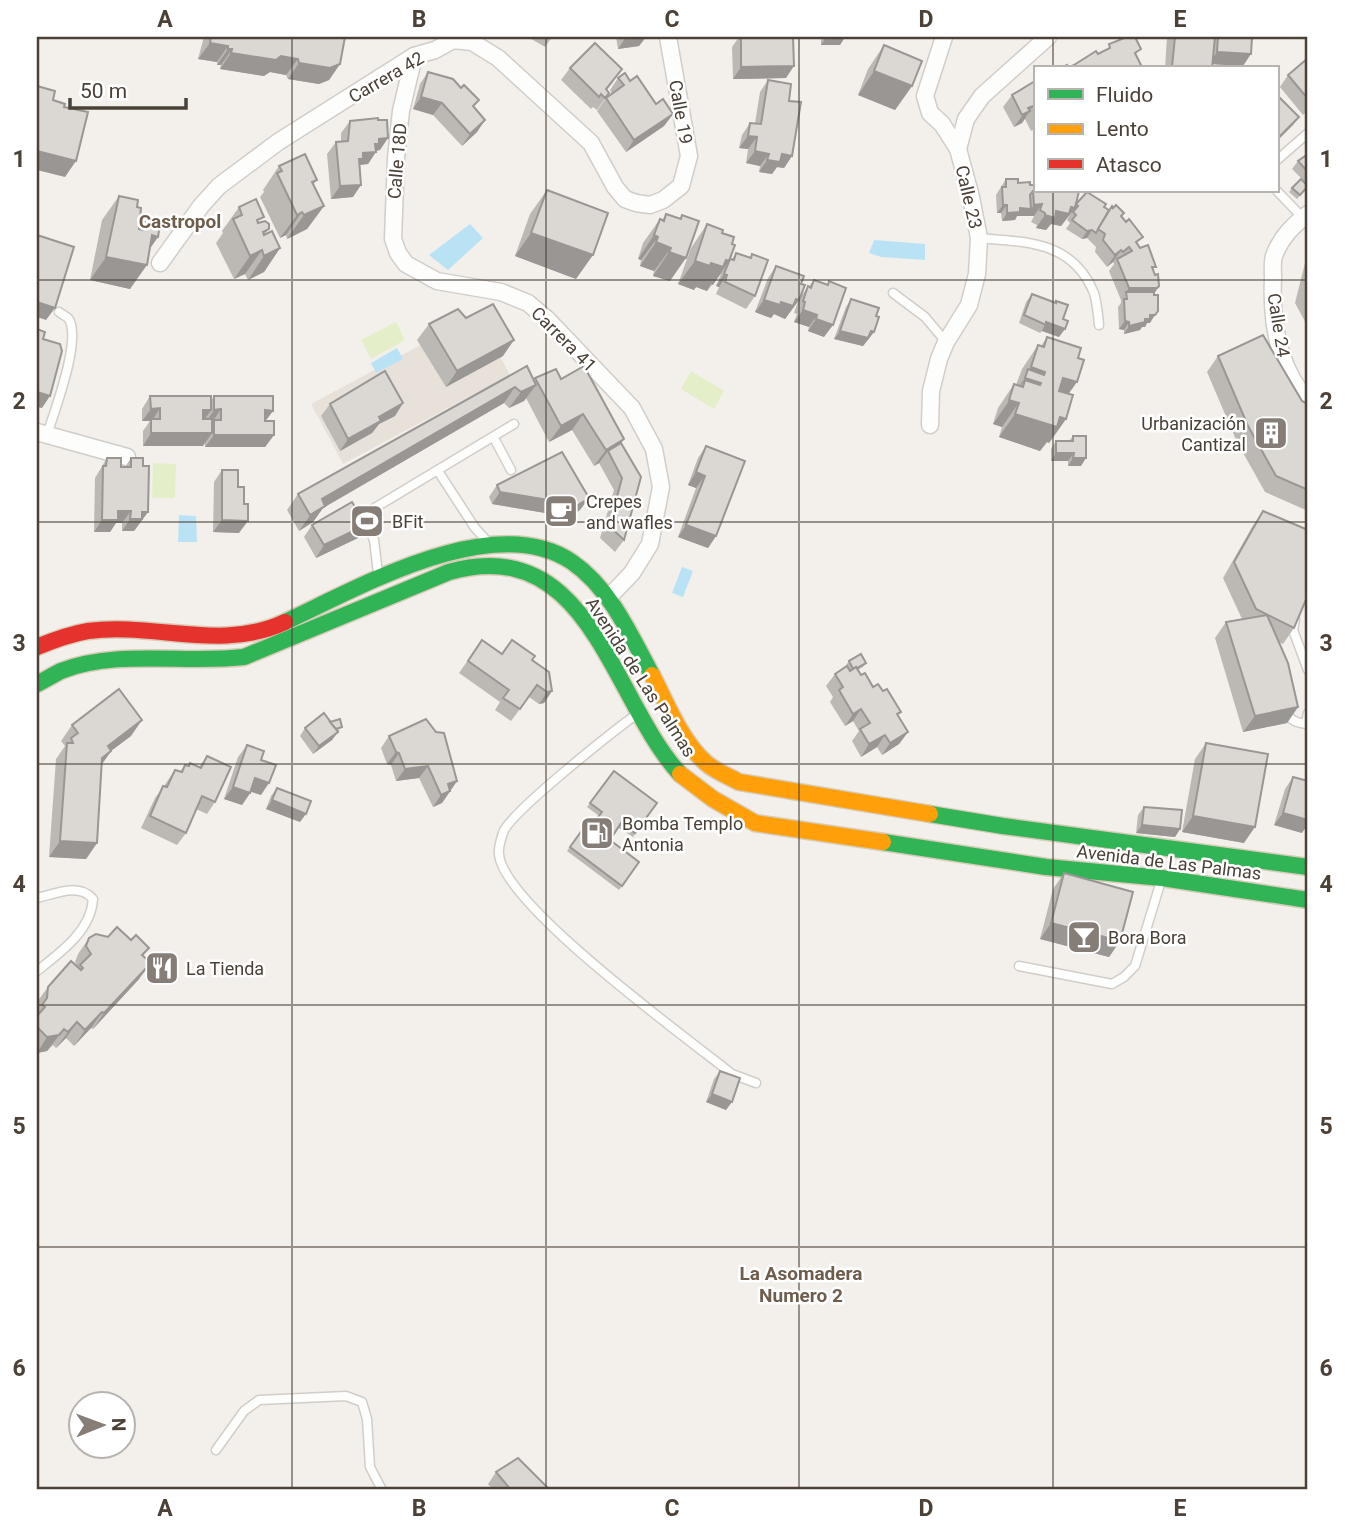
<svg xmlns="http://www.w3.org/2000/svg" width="1345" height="1527" font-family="Roboto,sans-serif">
<rect width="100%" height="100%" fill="#f3f0ec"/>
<path fill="#e8e1d9" d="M478 314 510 375 343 464 311 404Z"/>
<g fill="#e4efca">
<path d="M396 322 405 340 371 359 361 340Z"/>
<path d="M691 371 724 391 714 409 681 389Z"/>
<path d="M153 463 176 464 175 498H152Z"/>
</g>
<g fill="#b9e3f5">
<path d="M470 224 483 238 448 270 429 255Z"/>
<path d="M874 240 925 244V260L881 257 869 253Z"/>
<path d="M397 348 403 359 376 373 371 363Z"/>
<path d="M179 515 196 516 197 542H178Z"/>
<path d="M682 567 693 571 683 597 672 593Z"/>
</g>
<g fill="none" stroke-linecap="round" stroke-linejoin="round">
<g stroke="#d1cec9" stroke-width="11">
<g id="lane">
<path d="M1277 160 1308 133"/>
<path d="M1277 191 1303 218"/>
<path d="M979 238C1027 242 1073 241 1094 293 1097 302 1098 315 1099 325"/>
<path d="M893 293 925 317 946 342"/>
<path d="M47 435C54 412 83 337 68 318 65 316 62 314 59 312"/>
<path d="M494 438 511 470"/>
<path d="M438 471 475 528 487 541"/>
<path d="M378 573 374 540 366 523 368 512 514 424"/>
<path d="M1295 620 1293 630 1308 670"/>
<path d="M1286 711C1290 721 1297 723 1308 724"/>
<path d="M637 714C615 730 508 814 503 833 501 839 498 848 499 854 502 904 687 1038 732 1074L756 1083"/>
<path d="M1306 724 1308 713"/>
<path d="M37 898C55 894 79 882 93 899 91 931 60 953 37 971"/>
<path d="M1019 966 1112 984 1124 977 1135 966 1161 881"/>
<path d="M216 1450 244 1411 259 1400 346 1396 362 1402 367 1419 370 1467 382 1490"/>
</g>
</g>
<g stroke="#d1cec9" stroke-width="19">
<g id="street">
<path d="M944 37 925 96 930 113 942 124 958 149"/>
<path d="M414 56 401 111 396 158 393 239 398 253 406 264 437 281 501 292 528 303 547 319 632 408 654 449 661 487 650 544 632 573 608 598"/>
<path d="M1308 214C1294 224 1280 239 1274 256 1272 262 1273 271 1273 278 1271 321 1278 368 1308 401"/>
<path d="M160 263 201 206 219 186 278 142 414 56 435 50 453 40 472 42 498 58 591 143 615 187 625 199 636 203 650 205 663 200 681 186 689 156 668 37"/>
<path d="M930 425 931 391 939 359 946 342 969 305 977 274 979 238 971 197 958 149 966 119 982 96 1048 37"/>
<path d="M37 432 127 457"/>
</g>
</g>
<g stroke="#d8cbb7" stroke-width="19">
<g id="fast">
<path d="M285 622C358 588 494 509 572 562 610 588 631 636 652 675"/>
<path d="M37 684C45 680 53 675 61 671 116 649 186 664 244 657L449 572C590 532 611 699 680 774"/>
<path d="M930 814 1003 826 1308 867"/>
<path d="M883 842 1046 867 1162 878 1308 900"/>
</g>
</g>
<g stroke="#d8cbb7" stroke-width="19">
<g id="slow">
<path d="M652 675C667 704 681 741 706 763 715 771 728 776 739 782L930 814"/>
<path d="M680 774 713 799 755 823 883 842"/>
</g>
</g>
<g stroke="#d8cbb7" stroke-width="19">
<path id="jam" d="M37 647C54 640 70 634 88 631 155 622 221 652 285 622"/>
</g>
<use href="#lane" stroke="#fdfdfc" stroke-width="8"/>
<use href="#street" stroke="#fdfdfc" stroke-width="16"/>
<use href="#fast" stroke="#30b455" stroke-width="16"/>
<use href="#slow" stroke="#ff9f0a" stroke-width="16"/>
<use href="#jam" stroke="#e5322d" stroke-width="16"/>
</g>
<g fill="#bcb9b5">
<path d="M204 37H345L340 64 329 80 319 84 288 79 286 75 270 72 264 76 220 69 221 65H217V62L198 59Z"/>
<path d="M528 37H552L545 47Z"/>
<path d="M616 37H646L639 46 618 49Z"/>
<path d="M739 37H793L786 78 733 79 732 47Z"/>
<path d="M821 37H845L840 45H821Z"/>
<path d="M1167 37H1252L1243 66 1213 64 1212 68H1165Z"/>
<path d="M884 45 912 86 895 110 858 95 868 69Z"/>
<path d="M1308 58V111L1303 115 1280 87 1288 75Z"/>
<path d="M570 68 614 81 607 90 609 93 597 110 593 107 591 109 561 80Z"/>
<path d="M428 72 485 120 477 132 462 146 433 115 413 109 420 84Z"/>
<path d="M618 78 630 81 656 104 673 114 664 126 626 152 597 111 606 98 612 94 610 90Z"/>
<path d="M768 80 789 101 792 156 784 168 777 167 772 174 759 172 760 166 746 163 748 149 739 148 742 135 750 123H755L760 92Z"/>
<path d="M1035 81V130V129L1031 131 1025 119 1022 123 1014 127 1003 107 1012 95Z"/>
<path d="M350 121 380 150 376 151 368 164 359 165 353 197 331 199 327 154 336 142H341V133Z"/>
<path d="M1308 154V186L1297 199 1289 192 1292 188 1308 185 1292 169 1298 161Z"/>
<path d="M279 166 317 180 313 185 324 206 307 229 287 239 286 235 280 238 260 197 264 192 263 190Z"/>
<path d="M1006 179 1018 183 1039 192 1040 191H1077L1076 204 1104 207 1122 216 1153 270 1159 286 1154 294 1150 323H1147L1145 327H1142L1140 330 1124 334V330L1119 329 1118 307 1121 303V300L1109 271 1114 264 1113 262 1107 267 1095 252 1096 247 1087 238 1082 239 1066 229 1070 223 1067 220 1071 213 1061 226 1051 224 1046 230 1036 228 1037 225 1031 222 1034 216H1017L1015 220 1002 221 1001 213H997L996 195Z"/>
<path d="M547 190 576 279 515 256 530 214Z"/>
<path d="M119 196 137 207 139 229 144 222 158 237 150 248 130 289 90 280 102 220Z"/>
<path d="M239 207 269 229 265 234 280 248 264 272 248 280 245 274 234 279 216 243 223 233 222 231Z"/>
<path d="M666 214 679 219 682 215 670 281 653 276 654 271 640 266 641 260 638 259 643 243 660 219 662 220Z"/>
<path d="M707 224 722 233 732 244 730 259H732L736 253 750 258 752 254 755 296 746 309 716 294 719 287 716 286 721 274 707 291 696 287 694 290 678 284 691 248Z"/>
<path d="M1308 251V327L1295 303Z"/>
<path d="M776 266 801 284 800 297 814 280 827 285 829 281 824 337 808 331 809 327 794 322 797 314 794 313 798 301 785 319 774 314 771 318 755 312 768 278Z"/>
<path d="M1032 294 1063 319 1059 337 1042 331 1040 333 1019 323 1026 302Z"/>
<path d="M851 299 876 316 874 332 863 346 834 339 846 307Z"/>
<path d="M466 318 503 356 446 387 417 340 429 324Z"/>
<path d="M1047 337 1069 394 1066 419 1049 443 1047 442 1040 451 999 437 1002 427 993 424 998 408 1014 384 1016 385 1022 369 1038 345 1041 346Z"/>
<path d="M1218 356 1308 404V511L1265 492 1237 442 1207 372Z"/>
<path d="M527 366 534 380 535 378 561 379 624 439 621 443 624 540 615 552 600 538 614 490 599 463 594 466 572 430 549 442 526 398 524 401 509 408 504 403 323 508 313 522 299 531 287 510 298 494Z"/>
<path d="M150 396 211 401 214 396 266 421 274 435 265 447H205V442L203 446H143V431L150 421H142V409Z"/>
<path d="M403 403 395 416 379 424 372 433 340 451 321 416 330 404Z"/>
<path d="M1073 436 1081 466H1068V461H1051V449L1056 441H1069Z"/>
<path d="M706 446 716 536 708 548 678 537 696 488 688 485 698 458Z"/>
<path d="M107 458 121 467H125L131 458 148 512 134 531H122V523H116L110 532H94L95 478Z"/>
<path d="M222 470 238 487 239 533 213 532 214 482Z"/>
<path d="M497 485 580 510 569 517 492 504 489 497Z"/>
<path d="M1263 511 1294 628 1283 644 1278 642 1298 707 1287 723 1243 732 1215 638 1226 622 1242 619 1223 578 1252 527Z"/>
<path d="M312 525H366L358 538 316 558 304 537Z"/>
<path d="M482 640 502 654 532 660 552 691 544 703 539 704 529 697 511 721 495 710 500 702 459 673Z"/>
<path d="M849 661 866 663 863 667 858 670 861 675 898 716 908 732 899 744 882 755 877 747 861 757 852 741 859 731 853 721 845 726 830 702 833 697 826 686 835 674 846 666V665Z"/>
<path d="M330 722 340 731 337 732 332 740 313 754 300 736 305 728Z"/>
<path d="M72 725 131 736 111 751 102 764 97 843 86 859 49 857 56 759 65 746 61 741Z"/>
<path d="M389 736 457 781 442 803 433 807 419 778 396 781 391 765 387 764 381 748Z"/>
<path d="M1206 743 1244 843 1182 832 1195 759Z"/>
<path d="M247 745 261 760V795L251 792 242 805 224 799 238 757Z"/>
<path d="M207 756 215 802 207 814 196 809 186 833 177 845 141 828 155 798 164 786 175 770 180 772 185 765 188 766 190 763 199 767Z"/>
<path d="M614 771 657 803 633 837 619 828 610 840 639 862 619 890 567 851 588 822 592 825 599 816 587 807Z"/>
<path d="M1293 777 1302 833 1274 825 1285 789Z"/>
<path d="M277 788 300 822 266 809 271 796Z"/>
<path d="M1144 807 1180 829 1175 837 1136 833 1138 815Z"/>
<path d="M1064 873 1120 941 1109 957 1040 939 1053 889Z"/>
<path d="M108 937 131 940 149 948 143 956 139 979 93 1029 91 1028 74 1046 66 1038 56 1048 53 1045 47 1051 37 1053V1002L48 987 78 968 75 962 78 954 89 938Z"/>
<path d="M720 1071 726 1110 706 1102 714 1079Z"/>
<path d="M496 1472 550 1490H493L488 1484Z"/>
</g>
<g fill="#999693" fill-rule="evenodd">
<path d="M626 37H646L639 46 618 49Z"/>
<path d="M826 37H845L840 45H821Z"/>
<path d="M210 43 228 46 217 62 198 59Z"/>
<path d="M228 49H232L221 65H217Z"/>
<path d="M1217 52 1251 54 1243 66 1208 64Z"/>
<path d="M231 53 281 56 298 59 286 75 270 72 264 76 220 69Z"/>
<path d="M299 63 340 64 329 80 319 84 288 79Z"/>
<path d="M794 66 786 78 733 79 741 67Z"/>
<path d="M874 71 912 86 895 110 858 95Z"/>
<path d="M421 97 442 103 433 115 413 109Z"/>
<path d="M1033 106 1022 123 1014 127 1028 108Z"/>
<path d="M673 114 664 126 626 152 634 140Z"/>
<path d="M1299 117 1293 125 1277 141V139Z"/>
<path d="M485 120 477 132 462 146 470 134Z"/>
<path d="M748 136 757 137 748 149 739 148Z"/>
<path d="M388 138 380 150 374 151 376 152 368 164 358 165 350 171 363 153 379 139Z"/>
<path d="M37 151 76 161 65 177 37 170Z"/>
<path d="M755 151 769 154 760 166 746 163Z"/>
<path d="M782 154 792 156 784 168 777 167 772 174 759 172 767 160Z"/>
<path d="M361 185 353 197 331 199 340 186Z"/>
<path d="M1042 204 1034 216H1017L1015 220 1002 221 1007 213 1020 208 1031 209 1034 205Z"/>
<path d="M1003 205H1007L1001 213H997Z"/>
<path d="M324 206 307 229 287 239 304 215Z"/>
<path d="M1071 207 1075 208 1061 226 1051 224 1046 230 1036 228 1045 215Z"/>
<path d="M302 212 286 235 280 238 297 215Z"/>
<path d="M1092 230 1087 238 1082 239 1087 231Z"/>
<path d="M531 233 593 255 576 279 515 256Z"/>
<path d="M152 235 158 237 142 260Z"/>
<path d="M654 235 658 237 641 260 638 259Z"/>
<path d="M656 242 671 248 654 271 640 266Z"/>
<path d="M280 248 264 272 248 280 264 256Z"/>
<path d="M262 250 245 274 234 279 250 256Z"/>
<path d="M1121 250 1113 262 1107 267 1115 255Z"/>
<path d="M669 252 686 258 670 281 653 276Z"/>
<path d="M106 257 147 265 130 289 90 280Z"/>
<path d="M726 260 729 261 713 285 711 284 707 291 696 287 694 290 678 284 695 261 711 263Z"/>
<path d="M724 274 727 275 719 287 716 286Z"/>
<path d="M1159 286 1151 298 1126 292 1129 288Z"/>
<path d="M796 299 799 300 785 319 774 314 771 318 755 312 764 300 781 302Z"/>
<path d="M37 302 55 308 46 320 37 317Z"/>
<path d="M803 310 817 315 809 327 794 322Z"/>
<path d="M1150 315H1155L1150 323H1147L1145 327H1142L1140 330 1124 334 1129 326Z"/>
<path d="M816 319 833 325 824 337 808 331Z"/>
<path d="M1125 321 1129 322 1124 330 1119 329Z"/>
<path d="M1046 322 1065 329 1059 337 1042 331Z"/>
<path d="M840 331H871L874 332 863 346 834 339Z"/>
<path d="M514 340 503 356 446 387 457 371Z"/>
<path d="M1031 367 1045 372 1038 382 1041 383 1025 406 1018 404 1002 427 993 424 1025 378ZM1025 380 1023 387 1010 401Z"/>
<path d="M1063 378 1077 382 1060 406 1046 401Z"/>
<path d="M536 385 524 401 509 408 521 392Z"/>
<path d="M515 387 504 403 323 508 313 522 299 531 322 499Z"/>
<path d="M37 392 50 396 42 408 37 407Z"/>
<path d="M403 403 395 416 379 424 372 433 340 451 348 439 379 417Z"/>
<path d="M160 408 152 421 151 419 150 421H142L151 409Z"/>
<path d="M221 409 213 421 206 422 214 410Z"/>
<path d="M203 410H211L203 422Z"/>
<path d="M265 410 273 411 264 423Z"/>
<path d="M583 414 572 430 549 442 561 426Z"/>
<path d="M1015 414 1060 417 1066 419 1049 443 1047 442 1040 451 999 437Z"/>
<path d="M151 433H212L203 446H143Z"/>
<path d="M214 435H274L265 447H205Z"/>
<path d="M624 439 613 455 608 451 599 463 594 466 606 450Z"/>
<path d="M1056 453H1074L1068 461H1051Z"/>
<path d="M1073 458H1086L1081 466H1068Z"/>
<path d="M696 472 705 476 696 488 688 485Z"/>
<path d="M500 492 589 498 580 510 569 517 492 504Z"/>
<path d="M118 511H131L122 523H116L110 532H94L102 520Z"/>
<path d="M142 512H148L134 531H122L130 519Z"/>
<path d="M222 520 248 521 239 533 213 532Z"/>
<path d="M366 525 358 538 316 558 324 545Z"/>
<path d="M686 525 716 536 708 548 678 537Z"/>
<path d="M552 691 544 703 539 704 547 692Z"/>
<path d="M1298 707 1287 723 1243 732 1255 716Z"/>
<path d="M861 709 853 721 845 726 853 714Z"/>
<path d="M142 720 131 736 96 762 108 746Z"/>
<path d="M338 732 332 740 313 754 319 746Z"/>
<path d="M908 732 899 744 882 755 890 743Z"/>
<path d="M885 735 877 747 861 757 869 744Z"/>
<path d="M111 751 100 767 102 758Z"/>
<path d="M396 752 399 753 391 765 387 764Z"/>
<path d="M428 766 419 778 396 781 405 769Z"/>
<path d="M255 778 269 783 261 795 247 790Z"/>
<path d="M457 781 442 803 433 807 448 784Z"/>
<path d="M233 787 250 793 242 805 224 799Z"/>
<path d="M272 800 306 814 300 822 266 809Z"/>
<path d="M1283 813 1308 820V824L1302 833 1274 825Z"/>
<path d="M1193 816 1255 827 1244 843 1182 832Z"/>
<path d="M1142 825 1180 829 1175 837 1136 833Z"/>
<path d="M60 841 97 843 86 859 49 857Z"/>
<path d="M1051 923 1120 941 1109 957 1040 939Z"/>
<path d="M151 963 139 979 93 1029 104 1013Z"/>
<path d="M102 1012 91 1028 74 1046 85 1030Z"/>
<path d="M77 1022 66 1038 56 1048 68 1032Z"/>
<path d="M64 1029 47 1051 37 1053 47 1037Z"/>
<path d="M712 1094 732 1102 726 1110 706 1102Z"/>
</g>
<g fill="#dbd7d2" stroke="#999693" stroke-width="2">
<path d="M211 37H345L340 64 330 68 299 63 298 59 281 56 276 60 231 53 232 49H228V46L210 43Z"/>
<path d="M741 37H793L794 66 741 67Z"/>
<path d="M1127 37H1135L1141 49 1135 53 1141 65 1137 67V68H1061L1067 65 1068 68 1074 65 1096 51 1098 54 1110 48 1109 44Z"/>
<path d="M1175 37H1215L1212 68 1172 67Z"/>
<path d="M1218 37H1252L1251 54 1217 52Z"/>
<path d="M595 43 622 69 606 89 609 93 605 98 601 94 599 97 570 68Z"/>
<path d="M884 45 922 61 912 86 874 71Z"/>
<path d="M1308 58V99L1288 75Z"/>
<path d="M428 72 453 79 461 88 464 85 479 100 473 106 485 120 470 134 442 103 421 97Z"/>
<path d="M625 73 630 81 637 76 656 104 663 99 673 114 634 140 606 98 624 85 618 78Z"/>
<path d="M768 80 791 84 789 101 801 102 792 156 782 154 780 162 767 160 769 154 755 151 757 137 748 136 750 123 761 124Z"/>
<path d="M1035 81V111L1033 106 1028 108 1030 111 1022 115 1012 95Z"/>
<path d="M37 86 55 91 53 100 65 104 64 107 88 112 76 161 37 151Z"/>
<path d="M1277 95 1299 117 1277 139Z"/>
<path d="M378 118V120H387L388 138 379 139V144H375L376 152 363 153V159H359L361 185 340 186 336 142 348 141 350 121Z"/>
<path d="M305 154 317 180 312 182 324 206 304 215 302 212 297 215 277 173 282 171 279 166Z"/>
<path d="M1308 154V172L1298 161Z"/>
<path d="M1006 179H1018V183L1030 182V185H1035L1036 191H1033L1030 195 1031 209 1020 208V212L1007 213V205H1003L1002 187H1006Z"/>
<path d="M1301 179 1308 186 1300 195 1292 188Z"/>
<path d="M547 190 608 213 593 255 531 233Z"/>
<path d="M1033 191 1045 192V191H1079L1075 208 1071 207 1069 214 1056 211 1055 218 1045 215V213L1040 210 1042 204 1034 205Z"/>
<path d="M1087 192 1106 204 1104 207 1109 210 1096 233 1092 230 1087 231 1072 220 1076 215 1073 212 1078 206 1076 204Z"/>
<path d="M119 196 138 200 137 207 141 208 139 229 143 230 144 222 160 225 158 237 152 235 147 265 106 257Z"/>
<path d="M256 199 264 217 257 220 258 223 265 221 269 224V229L263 232 264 235 272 231 280 248 264 256 262 250 250 256 233 219 242 215 239 207Z"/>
<path d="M1116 205 1124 213 1121 216 1126 222 1129 219 1143 237 1136 242 1140 248 1148 245 1156 267H1152L1155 275 1158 274 1159 286 1157 288H1129L1117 259 1132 251 1129 247 1123 252 1121 250 1115 255 1103 240 1105 234 1098 229 1112 206 1113 208Z"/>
<path d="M666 214 681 219 682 215 699 221 686 258 669 252 671 248 656 242 658 237 654 235 660 219 664 221Z"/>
<path d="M707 224 723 230 722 233 734 237 732 244 735 245 729 261 726 260 723 267 711 263 710 266 695 261Z"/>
<path d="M37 235 74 247 55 308 37 302Z"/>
<path d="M736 253 751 258 752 254 768 260 755 296 725 282 727 275 724 274 730 259 734 260Z"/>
<path d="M776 266 804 276 801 284 805 285 799 300 796 299 793 306 781 302 780 305 764 300Z"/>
<path d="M814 280 828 285 829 281 846 288 833 325 816 319 817 315 803 310 805 302 803 301 808 286 811 288Z"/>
<path d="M1126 292H1154V295H1158V311L1155 315H1150V319H1145V322L1129 326V322L1125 321 1124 299H1127Z"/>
<path d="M1032 294 1056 303V301L1068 305 1063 319 1068 321 1065 329 1046 322V325L1024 315Z"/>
<path d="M851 299 879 308 876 316 879 317 874 332 871 331 868 338 840 331Z"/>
<path d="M493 304 514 340 457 371 429 324 458 309 466 318Z"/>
<path d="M37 329 45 332 43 339 60 344 62 351 50 396 37 392Z"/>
<path d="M1263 335 1302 401 1308 404V490L1276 476 1248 426 1218 356Z"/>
<path d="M1047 337 1081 348 1078 358 1084 360 1077 382 1063 378 1059 391 1073 395 1066 419 1060 417 1057 427 1015 414 1019 403 1009 400 1014 384 1023 387 1025 380 1040 385 1041 383 1025 378 1028 369 1044 375 1045 372 1031 367 1038 345 1044 347Z"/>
<path d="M527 366 536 385 521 392 515 387 322 499 325 506 310 515 298 494Z"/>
<path d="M584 366 624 439 606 450 583 414 561 426 535 378 556 369 561 379Z"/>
<path d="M385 371 403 403 379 417 381 421 348 439 330 404Z"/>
<path d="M150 396H211V410H203V419H212V433H151V419H160V408L151 409Z"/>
<path d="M214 396H273V411L265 410V421H274V435H214V420H221V409L214 410Z"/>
<path d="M1073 436H1086V458H1073L1074 453H1056V441H1073Z"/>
<path d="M621 443 641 477 624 540 609 526 622 478 608 451Z"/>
<path d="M706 446 745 461 716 536 686 525 705 476 696 472Z"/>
<path d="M562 452 589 498 578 505 500 492 497 485Z"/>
<path d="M107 458H121V467H131V458H143V466H149L148 512H142V519H130L131 511H118V520H102L103 466H106Z"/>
<path d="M222 470H238V487H244V504H248V521L222 520Z"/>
<path d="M352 502 366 525 324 545 312 525Z"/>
<path d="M1263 511 1308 530V595L1294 628 1256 609 1234 562Z"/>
<path d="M1267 615 1288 663 1298 707 1255 716 1226 622Z"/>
<path d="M482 640 502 654 512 640 535 656 532 660 549 672 552 691 547 692 537 685 520 709 503 698 509 690 468 661Z"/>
<path d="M861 654 866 663 857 668 856 667 853 669 849 661Z"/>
<path d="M847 666 850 671 856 667 861 675 865 673 873 687 878 684 883 691 887 689 901 712 897 714 908 732 890 743 885 735 869 744 860 729 870 723 861 709 853 714 839 690 843 687 835 674Z"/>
<path d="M119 689 142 720 108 746 111 751 102 758 97 843 60 841 67 743H73L71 738 78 733 72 725Z"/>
<path d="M324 713 338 732 319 746 305 728Z"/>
<path d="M340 719 342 727 336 729 330 722Z"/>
<path d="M426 719 436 732 444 733 457 781 448 784 450 791 441 795 428 766 405 769 399 753 396 752 389 736Z"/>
<path d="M1206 743 1268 754 1255 827 1193 816Z"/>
<path d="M247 745 264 751 261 760 276 765 269 783 255 778 250 793 233 787Z"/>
<path d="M207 756 231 767 215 802 202 796 186 833 150 816 163 786 167 787 175 770 182 772 185 765 189 766 190 763 201 768Z"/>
<path d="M614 771 657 803 635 833 621 823 610 840 639 862 622 886 570 847 588 822 592 825 602 812 590 803Z"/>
<path d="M1293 777 1308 781V820L1283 813Z"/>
<path d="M277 788 311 801 306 814 272 800Z"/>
<path d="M1144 807 1182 810 1180 829 1142 825Z"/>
<path d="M1064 873 1133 892 1120 941 1051 923Z"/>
<path d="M117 927 131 940 136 935 149 948 142 955 151 963 104 1013 102 1012 85 1030 77 1022 68 1032 64 1029 59 1035 47 1037 37 1027V1016L45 1007 42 1005 47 998 48 987 71 961 81 970 83 968 80 965 91 954 86 946 89 938 96 934 108 937Z"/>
<path d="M720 1071 740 1078 732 1102 712 1094Z"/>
<path d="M518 1458 550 1490H511L496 1472Z"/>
</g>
<path fill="none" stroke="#4b4136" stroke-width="2" stroke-opacity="0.55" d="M292 37V1490M546 37V1490M799 37V1490M1053 37V68M1053 191V1490M37 280H1308M37 522H1308M37 764H1308M37 1005H1308M37 1247H1308"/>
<defs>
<g id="building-square" transform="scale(1.75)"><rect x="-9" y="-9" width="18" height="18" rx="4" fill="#867e76" stroke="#fff"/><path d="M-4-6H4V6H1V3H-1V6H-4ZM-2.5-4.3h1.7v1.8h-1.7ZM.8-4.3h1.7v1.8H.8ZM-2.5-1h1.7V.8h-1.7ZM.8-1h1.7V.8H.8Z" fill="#fff"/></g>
<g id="cafe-square" transform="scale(1.75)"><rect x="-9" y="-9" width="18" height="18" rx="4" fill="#867e76" stroke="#fff"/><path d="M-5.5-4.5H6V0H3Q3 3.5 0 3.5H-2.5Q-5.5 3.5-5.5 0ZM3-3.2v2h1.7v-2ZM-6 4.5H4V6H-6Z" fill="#fff"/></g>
<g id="stadium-square" transform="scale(1.75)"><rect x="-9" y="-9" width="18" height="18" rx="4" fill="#867e76" stroke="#fff"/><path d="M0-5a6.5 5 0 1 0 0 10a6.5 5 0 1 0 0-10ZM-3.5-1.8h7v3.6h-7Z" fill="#fff"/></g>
<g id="fuel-square" transform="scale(1.75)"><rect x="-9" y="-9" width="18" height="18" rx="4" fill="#867e76" stroke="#fff"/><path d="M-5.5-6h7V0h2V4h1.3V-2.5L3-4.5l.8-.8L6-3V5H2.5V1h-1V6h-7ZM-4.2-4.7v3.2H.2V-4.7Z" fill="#fff"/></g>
<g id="bar-square" transform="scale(1.75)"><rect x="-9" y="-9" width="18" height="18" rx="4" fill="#867e76" stroke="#fff"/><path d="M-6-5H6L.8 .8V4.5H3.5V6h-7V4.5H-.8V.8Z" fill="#fff"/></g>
<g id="restaurant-square" transform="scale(1.75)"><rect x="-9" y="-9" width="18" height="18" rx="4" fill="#867e76" stroke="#fff"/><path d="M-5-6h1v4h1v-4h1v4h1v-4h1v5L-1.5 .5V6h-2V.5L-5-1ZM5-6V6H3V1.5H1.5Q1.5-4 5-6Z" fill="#fff"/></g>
</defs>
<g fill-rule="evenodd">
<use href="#building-square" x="1271" y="433"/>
<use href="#cafe-square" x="561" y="511"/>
<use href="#stadium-square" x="367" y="521"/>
<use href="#fuel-square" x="597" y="833"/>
<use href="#bar-square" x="1084" y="937"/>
<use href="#restaurant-square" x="162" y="968"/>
</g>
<g text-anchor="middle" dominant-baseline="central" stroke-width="5" stroke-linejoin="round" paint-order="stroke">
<g font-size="18" fill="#4b4136" stroke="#fff">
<text transform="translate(386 77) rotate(-30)">Carrera 42</text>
<text transform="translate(681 112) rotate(80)">Calle 19</text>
<text transform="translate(397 161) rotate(-85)">Calle 18D</text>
<text transform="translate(969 197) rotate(77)">Calle 23</text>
<text transform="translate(1279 325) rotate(81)">Calle 24</text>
<text transform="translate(564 339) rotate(45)">Carrera 41</text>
<text transform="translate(641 677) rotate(57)">Avenida de Las Palmas</text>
<text transform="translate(1169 862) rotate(7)">Avenida de Las Palmas</text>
</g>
<g font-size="18" fill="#4b4136" stroke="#fff" text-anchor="start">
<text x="1246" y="423" text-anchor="end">Urbanización<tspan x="1246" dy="21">Cantizal</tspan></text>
<text x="586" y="501">Crepes<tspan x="586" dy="21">and wafles</tspan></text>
<text x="392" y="521">BFit</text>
<text x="622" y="823">Bomba Templo<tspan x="622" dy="21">Antonia</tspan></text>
<text x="1108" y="937">Bora Bora</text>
<text x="186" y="968">La Tienda</text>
</g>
<g font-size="19" font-weight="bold" fill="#6f5d4c" stroke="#fff">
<text x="180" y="221">Castropol</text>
<text x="801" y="1273">La Asomadera<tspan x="801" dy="22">Numero 2</tspan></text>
</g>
</g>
<rect width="1345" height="1527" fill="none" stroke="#ffffff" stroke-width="77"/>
<rect x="1034" y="66" width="245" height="126" fill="#ffffff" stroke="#b7b3af" stroke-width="2"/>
<rect x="1048" y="89" width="35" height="10" fill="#30b455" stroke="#b7b3af" stroke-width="2"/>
<text x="1096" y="102" font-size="21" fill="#4b4136">Fluido</text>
<rect x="1048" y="124" width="35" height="10" fill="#ff9f0a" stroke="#b7b3af" stroke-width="2"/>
<text x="1096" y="136" font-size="21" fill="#4b4136">Lento</text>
<rect x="1048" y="159" width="35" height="10" fill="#e5322d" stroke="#b7b3af" stroke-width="2"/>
<text x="1096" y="172" font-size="21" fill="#4b4136">Atasco</text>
<g transform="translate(102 1425) rotate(89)"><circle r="33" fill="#ffffff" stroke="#b7b3af" stroke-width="2"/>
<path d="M0-5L12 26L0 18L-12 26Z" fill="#867e76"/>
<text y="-10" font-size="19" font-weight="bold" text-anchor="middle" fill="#4b4136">N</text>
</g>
<path d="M70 98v10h116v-10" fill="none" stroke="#4b4136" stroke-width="3.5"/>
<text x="80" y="98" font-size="21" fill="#4b4136" stroke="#ffffff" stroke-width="5" paint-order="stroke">50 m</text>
<rect x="38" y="38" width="1268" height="1450" fill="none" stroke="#4b4136" stroke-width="2.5"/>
<g font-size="23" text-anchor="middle" font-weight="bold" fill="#4b4136">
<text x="165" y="27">A</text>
<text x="419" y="27">B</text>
<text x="672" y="27">C</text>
<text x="926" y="27">D</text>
<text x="1180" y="27">E</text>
<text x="19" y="167">1</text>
<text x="1326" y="167">1</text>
<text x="19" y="409">2</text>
<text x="1326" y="409">2</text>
<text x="19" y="651">3</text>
<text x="1326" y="651">3</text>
<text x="19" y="892">4</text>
<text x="1326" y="892">4</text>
<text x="19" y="1134">5</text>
<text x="1326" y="1134">5</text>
<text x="19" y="1376">6</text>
<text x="1326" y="1376">6</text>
<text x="165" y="1516">A</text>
<text x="419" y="1516">B</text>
<text x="672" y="1516">C</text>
<text x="926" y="1516">D</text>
<text x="1180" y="1516">E</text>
</g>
</svg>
